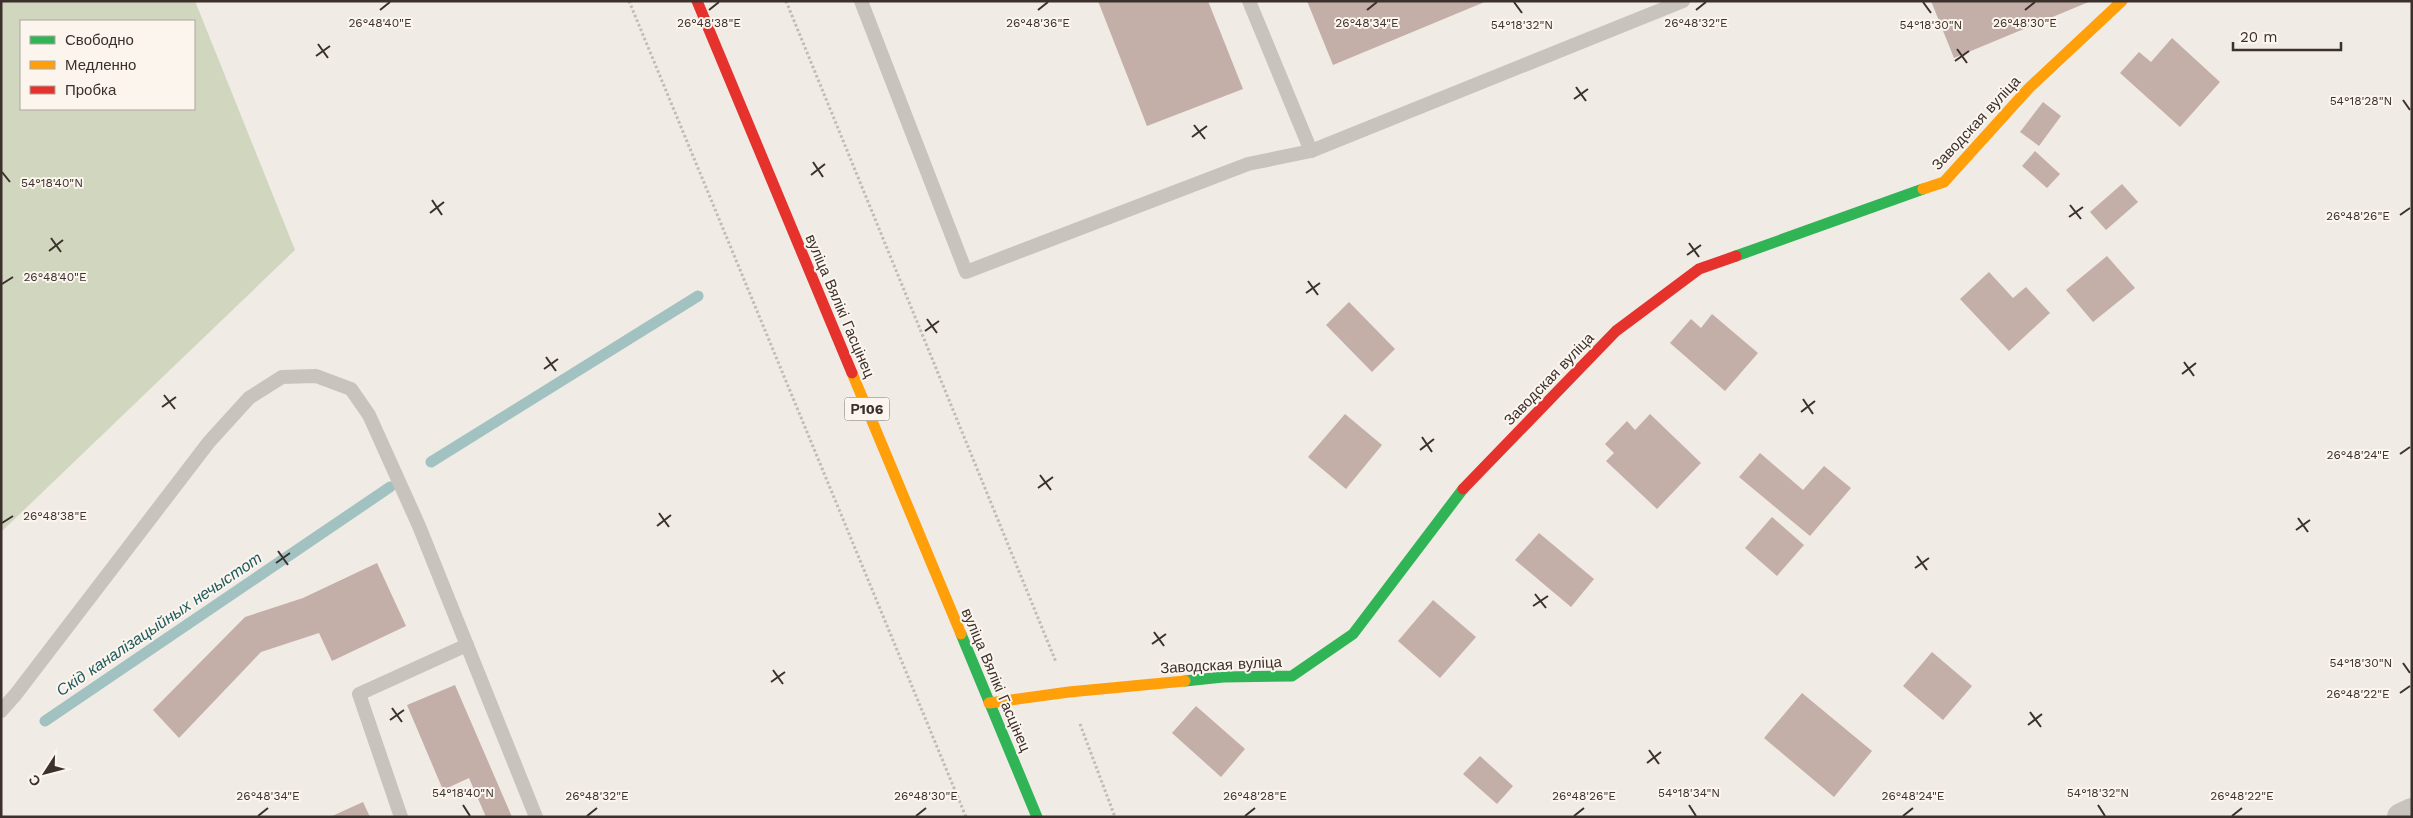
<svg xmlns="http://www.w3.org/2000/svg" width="2413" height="818" font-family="'Work Sans',sans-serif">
<rect width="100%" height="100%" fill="#f0ebe5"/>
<path fill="#d1d6bf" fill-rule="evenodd" d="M1 1H195L295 250 1 532ZM21 21H194V109H21Z"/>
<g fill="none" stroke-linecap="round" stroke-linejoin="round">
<g stroke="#a1c2c1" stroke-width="11">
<path d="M431 462 698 296"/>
<path d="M45 721 390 487"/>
</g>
</g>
<g fill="#c3afa7">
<path d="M1098 1H1208L1243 89 1147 126Z"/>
<path d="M1307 1H1487L1333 65Z"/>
<path d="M1931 1H2091L1954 58Z"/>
<path d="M2172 38 2220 82 2180 127 2120 73 2139 52 2151 62Z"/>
<path d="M2043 102 2061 116 2039 146 2020 132Z"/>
<path d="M2035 151 2060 174 2047 188 2022 166Z"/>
<path d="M2122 184 2138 202 2106 230 2090 212Z"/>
<path d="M2107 256 2135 288 2093 322 2066 290Z"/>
<path d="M1989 272 2013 298 2026 287 2050 313 2009 351 1960 299Z"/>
<path d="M1349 302 1395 349 1372 372 1326 325Z"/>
<path d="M1712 314 1758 353 1725 391 1670 343 1691 319 1701 328Z"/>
<path d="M1345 414 1382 445 1346 489 1308 457Z"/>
<path d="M1650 414 1701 463 1657 509 1606 461 1614 453 1605 444 1627 421 1635 430Z"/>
<path d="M1760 453 1803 490 1824 466 1851 488 1810 536 1739 477Z"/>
<path d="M1772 517 1804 545 1777 576 1745 548Z"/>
<path d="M1539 533 1594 579 1571 607 1515 560Z"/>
<path d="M377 563 406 626 332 661 319 633 261 652 179 738 153 710 245 617 303 598Z"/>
<path d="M1433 600 1476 637 1440 678 1398 641Z"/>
<path d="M1932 652 1972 686 1943 720 1903 686Z"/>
<path d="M455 685 512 817H486L469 778 443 790 407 705Z"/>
<path d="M1802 693 1872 751 1834 797 1764 738Z"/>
<path d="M1196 706 1245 749 1221 777 1172 733Z"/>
<path d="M1480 756 1513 786 1497 804 1463 774Z"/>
<path d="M363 802 370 817H330Z"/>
</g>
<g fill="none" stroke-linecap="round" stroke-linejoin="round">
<g stroke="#c2bbb6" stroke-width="3" stroke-dasharray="2.5 2.5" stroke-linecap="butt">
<path d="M629 1 966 817"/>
<path d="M786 1 1056 662"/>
<path d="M1080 724 1115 817"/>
</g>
<g stroke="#c9c3be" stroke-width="14">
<path d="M861 1 966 272 1248 164 1311 151 1683 1"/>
<path d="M1249 1 1311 151"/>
<path d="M1 711 16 694 209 442 249 398 282 377 316 376 351 389 369 415 419 526 536 817"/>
<path d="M401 817 359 694 467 645"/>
</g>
<path stroke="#c9c3be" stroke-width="28" d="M2401 817 2412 812"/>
<g stroke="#30b455" stroke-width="11">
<path d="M1736 256 1923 189"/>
<path d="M961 634 1037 817"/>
<path d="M1185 681 1223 677 1292 676 1353 634 1463 489"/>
</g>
<g stroke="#ff9f0a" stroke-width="11">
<path d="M1923 189 1944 182 2029 88 2122 1"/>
<path d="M852 373 961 634"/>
<path d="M989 703 1069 692 1185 681"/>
</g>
<g stroke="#e5322d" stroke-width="11">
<path d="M697 1 852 373"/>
<path d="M1463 489 1616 331 1699 269 1736 256"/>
</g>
</g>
<path fill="none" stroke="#3b302b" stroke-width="2" d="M1514 2 1522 13M1923 2 1931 13M380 10 390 2M709 10 719 2M1038 10 1048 2M1367 10 1377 2M1696 10 1706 2M2025 10 2035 2M318 44 328 58M1957 49 1967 63M316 56 330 46M1955 61 1969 51M1576 87 1586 101M1574 99 1588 89M2403 100 2410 110M1194 125 1205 139M1192 137 1207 126M813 162 823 177M2 172 10 182M811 175 825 164M432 200 442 215M2070 205 2081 219M430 213 444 202M2400 215 2410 208M2069 217 2083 207M51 238 61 252M1689 243 1699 257M49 251 63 240M1687 255 1701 245M1308 281 1318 295M2 284 13 277M1306 293 1320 283M927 319 937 333M925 331 939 321M546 357 556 371M2184 362 2194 376M544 369 558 359M2182 374 2196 363M164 395 175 409M1803 399 1813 414M162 407 176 397M1801 412 1815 401M1422 437 1432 452M1420 450 1434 439M2400 454 2410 447M1040 475 1051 490M1038 488 1053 477M659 513 669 527M2298 518 2308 532M2 523 13 516M657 526 671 515M2296 530 2310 520M278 551 288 565M1917 556 1927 570M276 563 290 553M1915 568 1929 558M1535 594 1546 608M1533 606 1548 596M1154 632 1164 646M1152 644 1166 634M2403 663 2410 673M773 670 783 684M771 682 785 672M2400 693 2410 686M392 708 402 722M2030 712 2041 727M390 720 404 710M2028 725 2042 714M1649 750 1659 764M1647 763 1661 752M463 805 470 816M1689 805 1696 816M2098 805 2105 816M258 816 268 808M587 816 597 808M916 816 926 808M1245 816 1255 808M1574 816 1584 808M1903 816 1913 808M2232 816 2242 808"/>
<g text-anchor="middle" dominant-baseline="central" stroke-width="4" stroke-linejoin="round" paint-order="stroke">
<rect fill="#fbf5ee" stroke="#756b66" stroke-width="1" x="844.5" y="397.5" width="45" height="23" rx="4"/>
<g font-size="14" font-weight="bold" fill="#3b302b">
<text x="867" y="409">Р106</text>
</g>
<g font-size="15" fill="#3b302b" stroke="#fbf5ee">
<text transform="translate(1976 123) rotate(-47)">Заводская вуліца</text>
<text transform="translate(840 306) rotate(67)">вуліца Вялікі Гасцінец</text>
<text transform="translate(1549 379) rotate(-46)">Заводская вуліца</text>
<text transform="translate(1221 665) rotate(-3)">Заводская вуліца</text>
<text transform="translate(996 680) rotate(67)">вуліца Вялікі Гасцінец</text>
</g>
<g font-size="16" font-style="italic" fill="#1f5a5e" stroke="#fbf5ee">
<text transform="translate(159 624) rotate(-34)">Скід каналізацыйных нечыстот</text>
</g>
</g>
<g font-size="12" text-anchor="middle" fill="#3b302b" stroke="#fbf5ee" stroke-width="4" stroke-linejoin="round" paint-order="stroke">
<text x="380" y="27">26°48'40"E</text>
<text x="709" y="27">26°48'38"E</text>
<text x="1038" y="27">26°48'36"E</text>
<text x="1367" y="27">26°48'34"E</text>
<text x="1696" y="27">26°48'32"E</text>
<text x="2025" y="27">26°48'30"E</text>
<text x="1522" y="29">54°18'32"N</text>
<text x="1931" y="29">54°18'30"N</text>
<text x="2361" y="105">54°18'28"N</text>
<text x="52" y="187">54°18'40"N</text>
<text x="2358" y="220">26°48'26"E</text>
<text x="55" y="281">26°48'40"E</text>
<text x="2358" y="459">26°48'24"E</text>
<text x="55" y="520">26°48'38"E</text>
<text x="2361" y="667">54°18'30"N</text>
<text x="2358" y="698">26°48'22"E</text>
<text x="463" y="797">54°18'40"N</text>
<text x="1689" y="797">54°18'34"N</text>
<text x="2098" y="797">54°18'32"N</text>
<text x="268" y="800">26°48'34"E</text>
<text x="597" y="800">26°48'32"E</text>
<text x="926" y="800">26°48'30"E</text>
<text x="1255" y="800">26°48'28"E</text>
<text x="1584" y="800">26°48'26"E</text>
<text x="1913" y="800">26°48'24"E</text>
<text x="2242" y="800">26°48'22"E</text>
</g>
<rect width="2413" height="818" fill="none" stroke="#3b302b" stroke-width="5"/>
<rect x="20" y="20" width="175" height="90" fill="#fbf5ee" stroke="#aea6a0"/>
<rect x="30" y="36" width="25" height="8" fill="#30b455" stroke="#aea6a0"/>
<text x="65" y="45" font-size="15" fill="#3b302b">Свободно</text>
<rect x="30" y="61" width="25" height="8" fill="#ff9f0a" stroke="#aea6a0"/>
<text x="65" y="70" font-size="15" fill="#3b302b">Медленно</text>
<rect x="30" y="86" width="25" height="8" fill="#e5322d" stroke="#aea6a0"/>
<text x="65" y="95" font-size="15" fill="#3b302b">Пробка</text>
<g transform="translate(45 773) rotate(234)" stroke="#fbf5ee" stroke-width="4" paint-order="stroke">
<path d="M0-4L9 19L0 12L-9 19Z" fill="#3b302b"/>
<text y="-8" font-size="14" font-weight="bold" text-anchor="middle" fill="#3b302b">С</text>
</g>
<path d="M2233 42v8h108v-8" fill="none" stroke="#3b302b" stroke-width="2.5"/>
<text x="2240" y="42" font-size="15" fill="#3b302b" stroke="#fbf5ee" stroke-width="4" paint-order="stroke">20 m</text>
</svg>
